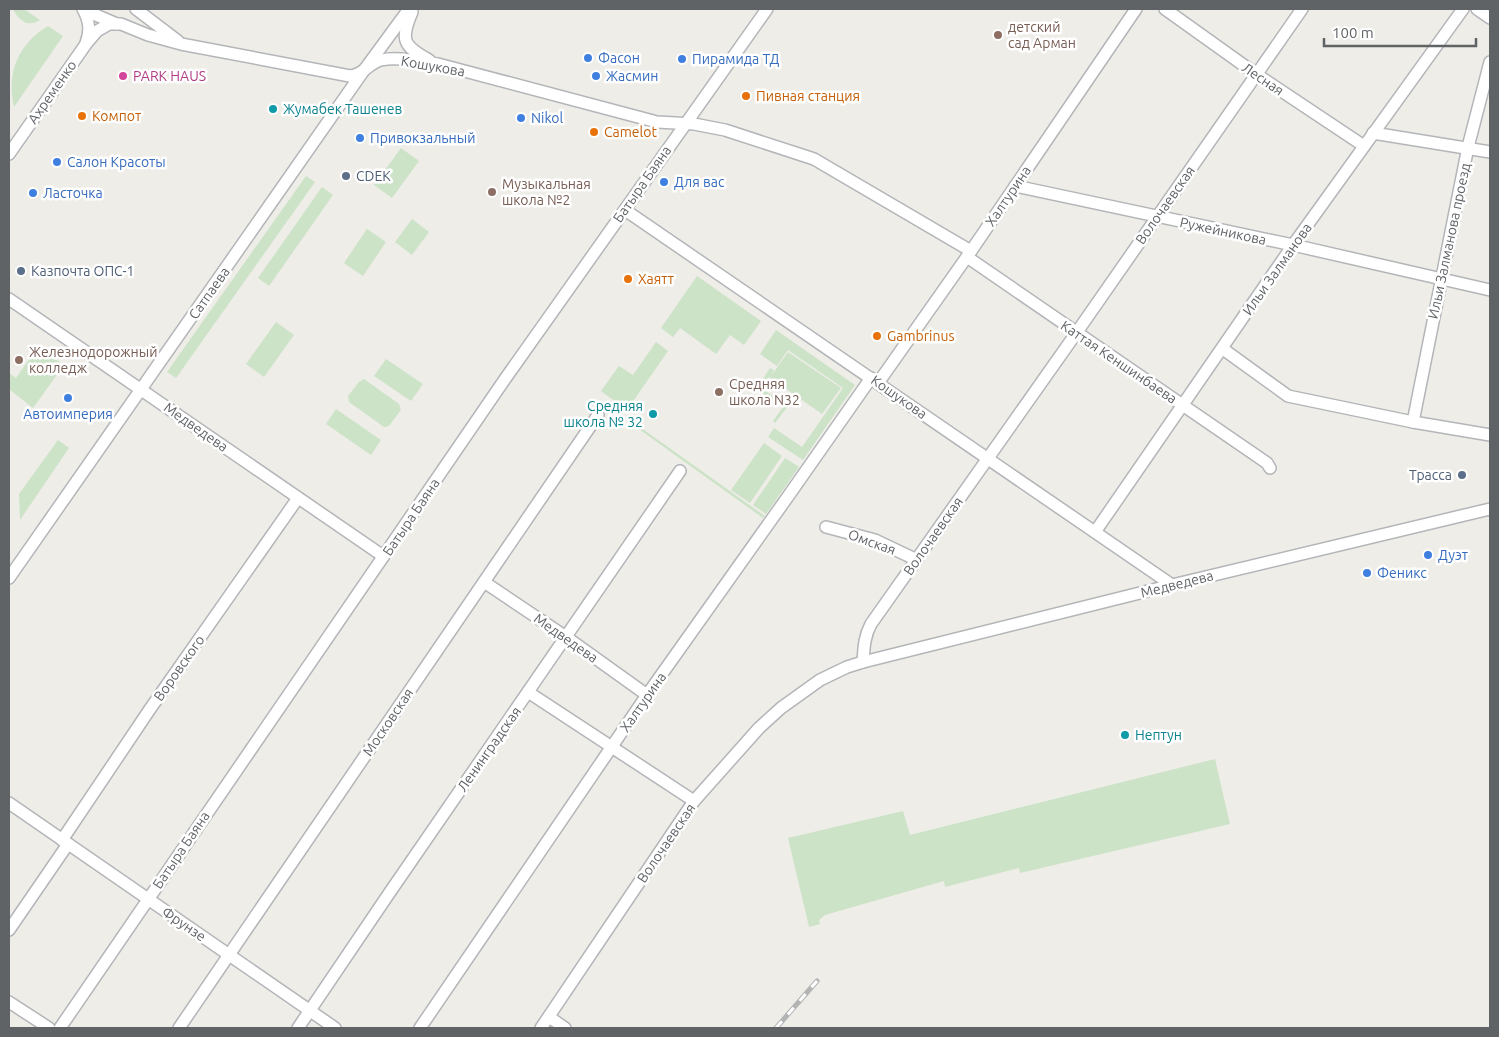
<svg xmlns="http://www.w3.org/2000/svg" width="1499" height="1037" font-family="Ubuntu,sans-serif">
<rect width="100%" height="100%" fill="#efede8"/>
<g fill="#cce3c8">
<path d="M13 9H24L40 20C28 28 18 20 13 9Z"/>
<path d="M48 26 63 36 14 107C6 73 18 44 48 26Z"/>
<path d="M401 148 419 161 392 198 374 185Z"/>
<path d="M306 176 315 182 176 378 167 372Z"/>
<path d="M322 187 333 195 269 286 258 278Z"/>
<path d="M412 219 429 232 412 255 395 242Z"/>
<path d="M367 229 386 242 363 276 344 263Z"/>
<path d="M697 276 761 321 744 345 730 335 716 354 680 328 673 337 661 328Z"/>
<path d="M276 322 294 335 264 377 246 364Z"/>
<path d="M776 330 855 385 803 460 768 437 774 428 802 447 843 388 788 350 777 366 760 354Z"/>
<path d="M656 342 668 351 627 410 601 391 619 366 633 375Z"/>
<path d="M38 347 64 365 33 408 9 389V373L16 378Z"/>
<path d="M788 352 841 388 822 414 769 377 763 387 764 390 788 406 775 423 773 421 783 407 759 391V385L770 368 774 370 771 376Z"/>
<path d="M386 359 423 384 411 401 374 376Z"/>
<path d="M364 379 399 404 401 410 389 426 384 427 349 402 348 396 359 382Z"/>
<path d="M336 409 381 440 371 455 326 424Z"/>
<path d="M630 420 765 516 763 518 629 422Z"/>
<path d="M58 440 69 448 20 520 19 494Z"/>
<path d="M764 443 782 456 750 503 731 490Z"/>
<path d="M785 458 799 467 766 514 753 505Z"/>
<path d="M1215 759 1230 824 1020 873 1019 868 945 887 944 881 825 915 819 920 820 924 809 927 788 838 903 811 910 835Z"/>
</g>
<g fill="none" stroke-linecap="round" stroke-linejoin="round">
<g stroke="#b3b5b8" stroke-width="14">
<g id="minor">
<path d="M83 9C89 20 91 30 86 43"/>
<path d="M84 9 98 16 117 24"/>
<path d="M136 9 178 41"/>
<path d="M1165 9 1256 74 1364 146"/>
<path d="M1477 9 1490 18"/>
<path d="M412 12C400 40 403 46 429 60"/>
<path d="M1373 133 1490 152"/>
<path d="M9 154 86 44 97 31 109 24H121L148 35 181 44 350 76C363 75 369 63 381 60 399 56 420 62 438 64L657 122 694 124 725 130 814 159 971 251"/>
<path d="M1015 186 1293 245 1490 290"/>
<path d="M625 210 1172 585"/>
<path d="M967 257 1267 463 1270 468"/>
<path d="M9 299 383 556"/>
<path d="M1223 349 1288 396 1413 422 1490 435"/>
<path d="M878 383 971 251 1136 9"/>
<path d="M1413 422 1468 147 1490 62"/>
<path d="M826 527 875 540 917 560"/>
<path d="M1095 532 1293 245 1463 9"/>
<path d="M9 578 362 73 409 9"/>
<path d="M484 582 566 637 647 695"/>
<path d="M863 662 1172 585 1490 509"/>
<path d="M528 692 694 801"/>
<path d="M9 803 335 1028"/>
<path d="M62 840 150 709 298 498"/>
<path d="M9 930 68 844"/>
<path d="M9 1002 49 1028"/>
<path d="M549 1017 565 1028"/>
<path d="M60 1028 505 379 767 9"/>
<path d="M179 1028 598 415"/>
<path d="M298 1028 390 892 680 471"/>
<path d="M420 1028 647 695 789 495 871 378"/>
<path d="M541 1028 694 801 759 728 781 708 820 680 847 667 863 662C864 648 864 637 871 624L1077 332 1302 9"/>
</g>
</g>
<use href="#minor" stroke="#fff" stroke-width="11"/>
<g stroke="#b3b4b4" stroke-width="5">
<path id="rail" d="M776 1028 817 981"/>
</g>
<use href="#rail" stroke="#fff" stroke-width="3" stroke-dasharray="9" stroke-linecap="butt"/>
</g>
<g fill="#8d6e63" stroke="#fff" stroke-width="2">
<circle cx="998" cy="35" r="5"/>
<circle cx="492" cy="192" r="5"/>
<circle cx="19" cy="360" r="5"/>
<circle cx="719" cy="392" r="5"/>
</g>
<g fill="#3f7fe0" stroke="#fff" stroke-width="2">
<circle cx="588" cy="58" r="5"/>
<circle cx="682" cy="59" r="5"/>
<circle cx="596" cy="76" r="5"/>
<circle cx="521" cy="118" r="5"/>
<circle cx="360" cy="138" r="5"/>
<circle cx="57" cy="162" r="5"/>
<circle cx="664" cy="182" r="5"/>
<circle cx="33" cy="193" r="5"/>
<circle cx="68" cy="398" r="5"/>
<circle cx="1428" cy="555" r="5"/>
<circle cx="1367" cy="573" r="5"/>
</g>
<circle fill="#d1479c" stroke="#fff" stroke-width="2" cx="123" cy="76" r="5"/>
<g fill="#e8710a" stroke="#fff" stroke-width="2">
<circle cx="746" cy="96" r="5"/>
<circle cx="82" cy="116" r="5"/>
<circle cx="594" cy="132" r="5"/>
<circle cx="628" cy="279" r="5"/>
<circle cx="877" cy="336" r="5"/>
</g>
<g fill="#0f9aa8" stroke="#fff" stroke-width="2">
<circle cx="273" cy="109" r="5"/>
<circle cx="653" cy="414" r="5"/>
<circle cx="1125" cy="735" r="5"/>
</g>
<g fill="#5c6f8a" stroke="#fff" stroke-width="2">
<circle cx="346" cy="176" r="5"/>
<circle cx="21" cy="271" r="5"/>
<circle cx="1462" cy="475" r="5"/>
</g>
<g text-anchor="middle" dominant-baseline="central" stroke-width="5" stroke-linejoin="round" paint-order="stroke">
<g font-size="14" fill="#785e54" stroke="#fff" text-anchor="start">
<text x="1008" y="27">детский<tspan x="1008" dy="16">сад Арман</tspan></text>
<text x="502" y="184">Музыкальная<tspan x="502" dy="16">школа №2</tspan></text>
<text x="29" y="352">Железнодорожный<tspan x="29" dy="16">колледж</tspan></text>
<text x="729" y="384">Средняя<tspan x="729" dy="16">школа N32</tspan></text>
</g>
<g font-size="14" fill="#366cbe" stroke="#fff" text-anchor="start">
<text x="598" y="58">Фасон</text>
<text x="692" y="59">Пирамида ТД</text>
<text x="606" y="76">Жасмин</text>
<text x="531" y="118">Nikol</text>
<text x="370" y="138">Привокзальный</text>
<text x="67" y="162">Салон Красоты</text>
<text x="674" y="182">Для вас</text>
<text x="43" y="193">Ласточка</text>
<text x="68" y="414" text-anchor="middle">Автоимперия</text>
<text x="1438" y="555">Дуэт</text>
<text x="1377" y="573">Феникс</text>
</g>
<g font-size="14" fill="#5f6366" stroke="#fff">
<text transform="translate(433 66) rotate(10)">Кошукова</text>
<text transform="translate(1263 79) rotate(34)">Лесная</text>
<text transform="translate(52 92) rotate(-55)">Ахременко</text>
<text transform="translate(642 184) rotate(-55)">Батыра Баяна</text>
<text transform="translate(1008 196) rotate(-56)">Халтурина</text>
<text transform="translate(1165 205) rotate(-55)">Волочаевская</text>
<text transform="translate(1223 231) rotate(12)">Ружейникова</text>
<text transform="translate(1449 241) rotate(-78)">Ильи Залманова проезд</text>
<text transform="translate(1277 269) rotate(-55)">Ильи Залманова</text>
<text transform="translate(209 293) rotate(-55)">Сатпаева</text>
<text transform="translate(1119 362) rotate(34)">Каттая Кеншинбаева</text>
<text transform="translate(899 397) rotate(35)">Кошукова</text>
<text transform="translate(196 427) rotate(35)">Медведева</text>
<text transform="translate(411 517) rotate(-56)">Батыра Баяна</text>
<text transform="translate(933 536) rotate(-55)">Волочаевская</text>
<text transform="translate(872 542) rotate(20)">Омская</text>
<text transform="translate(1177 584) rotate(-14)">Медведева</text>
<text transform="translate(566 638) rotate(35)">Медведева</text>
<text transform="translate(179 668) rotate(-55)">Воровского</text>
<text transform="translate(643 702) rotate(-55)">Халтурина</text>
<text transform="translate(388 722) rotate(-56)">Московская</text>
<text transform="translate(489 749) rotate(-55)">Ленинградская</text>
<text transform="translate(666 843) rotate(-56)">Волочаевская</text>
<text transform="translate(181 850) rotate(-56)">Батыра Баяна</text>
<text transform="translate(184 924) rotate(34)">Фрунзе</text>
</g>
<g font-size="14" fill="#b23c85" stroke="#fff" text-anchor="start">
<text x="133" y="76">PARK HAUS</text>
</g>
<g font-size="14" fill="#c56008" stroke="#fff" text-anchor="start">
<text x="756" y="96">Пивная станция</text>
<text x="92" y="116">Компот</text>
<text x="604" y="132">Camelot</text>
<text x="638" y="279">Хаятт</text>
<text x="887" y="336">Gambrinus</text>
</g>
<g font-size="14" fill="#0d838f" stroke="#fff" text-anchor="start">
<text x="283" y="109">Жумабек Ташенев</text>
<text x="643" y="406" text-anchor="end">Средняя<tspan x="643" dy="16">школа № 32</tspan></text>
<text x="1135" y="735">Нептун</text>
</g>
<g font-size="14" fill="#4e5e75" stroke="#fff" text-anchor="start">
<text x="356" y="176">CDEK</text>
<text x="31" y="271">Казпочта ОПС-1</text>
<text x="1452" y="475" text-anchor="end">Трасса</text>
</g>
</g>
<rect width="1499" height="1037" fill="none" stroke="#5f6366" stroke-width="20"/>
<path d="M1324 38v8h152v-8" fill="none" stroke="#5f6366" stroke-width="2.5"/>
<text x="1332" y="38" font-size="15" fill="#5f6366" stroke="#ffffff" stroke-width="4" paint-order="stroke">100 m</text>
</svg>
